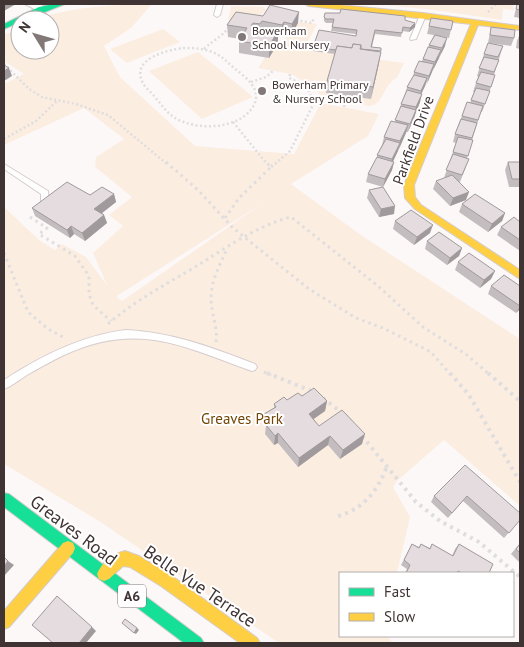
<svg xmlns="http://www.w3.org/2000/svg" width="524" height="647" font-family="'PT Sans',sans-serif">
<rect width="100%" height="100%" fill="#fdf8f8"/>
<g fill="#fcede1" fill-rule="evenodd">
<path d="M152 4 131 28 104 46 120 77 195 146 294 154 321 103 379 114 368 136 291 184 361 235 520 339V506L444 440 397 481 393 487 410 517 397 573H340V636H387L393 643H279L99 521 4 464V207L39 240 55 250 62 244 86 257 107 285 93 253 123 226 109 215 132 197 95 167 96 157 124 139 84 108 4 145V84L24 74 4 61V35L20 28V50H50V20H36L39 18C77 6 113 5 152 4ZM263 203 122 301 117 297V296Z"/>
<path d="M376 4H513L514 10 503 9 502 20 434 10Z"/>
<path d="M231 6 264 7 266 10C255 23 244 23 228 20Z"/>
<path d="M299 22 317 24 305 47 314 50V51L404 63 397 78C382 84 385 105 369 106 359 103 321 100 318 92 316 89 317 83 316 80L307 83 291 74 258 68 265 57 269 58 278 44H282L288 35H291Z"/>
<path d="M163 29 180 42 127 63 110 49Z"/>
<path d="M198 52 253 97 202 119 149 71Z"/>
</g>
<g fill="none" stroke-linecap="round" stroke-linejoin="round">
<g stroke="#d5cccd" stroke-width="2">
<g id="lane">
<path d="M217 4H223L220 15 217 17 214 15Z"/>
<path d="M423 13 426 15 416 39 411 40 410 39 420 15Z"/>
<path d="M4 164 48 191 49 205 48 207 45 208 41 205V194L4 169Z"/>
<path d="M126 330C172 332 213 348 255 364L257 367 255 370 252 371C182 346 138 321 64 355 51 361 39 368 27 375 19 380 12 386 4 389V380C41 356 82 335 126 330Z"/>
</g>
</g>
<g stroke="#d5cccd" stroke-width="2">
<path id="street" d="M25 4H40L48 9 42 13Z"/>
</g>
<g stroke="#d5cccd" stroke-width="2">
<g id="fast">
<path d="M54 4H65L25 20H20V22L4 29V24L39 7Z"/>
<path d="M4 493 9 494 201 638 204 643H184L4 507Z"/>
</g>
</g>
<g stroke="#d5cccd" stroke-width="2">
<g id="slow">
<path d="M305 4H329L423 13 520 26V30L478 25 414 185 415 197 421 205 520 270V279L415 209 405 198 404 185 471 24 309 6Z"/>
<path d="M68 541 73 543 75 548 73 553 9 627 4 629V611L63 543Z"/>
<path d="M125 551 139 556 172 576 257 638 260 643H240L161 586 130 567 123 566 109 579 104 581 99 579 97 574C102 562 113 554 125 551Z"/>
</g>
</g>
<g stroke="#dfdddd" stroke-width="2.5" stroke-dasharray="2 2.5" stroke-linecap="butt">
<path d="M488 12 496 4"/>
<path d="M296 20 312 23 314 18"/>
<path d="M183 48C192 48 201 48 209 51 220 54 226 61 234 68 245 77 262 88 254 105 241 130 196 131 175 118 166 112 161 104 154 96 150 91 144 87 142 81 132 58 168 50 183 48Z"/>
<path d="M204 49C213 40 221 38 229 27"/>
<path d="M4 64 29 89 42 97 76 104 108 115 167 164"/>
<path d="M290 74 289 78 309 87"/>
<path d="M251 82 266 77 273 71"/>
<path d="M344 107 346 100"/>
<path d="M233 122 267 164"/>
<path d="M4 139 36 121 57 101"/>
<path d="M275 164 290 151 314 103 308 89 312 81"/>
</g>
<g stroke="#dfdddd" stroke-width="3" stroke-dasharray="2.5 4" stroke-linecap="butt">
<path d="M166 162 198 190 233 228 309 289 356 318 383 328 431 352 451 375"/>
<path d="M271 167 276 162"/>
<path d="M30 217 47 228 39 234 75 256 89 276V294L93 305 111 321"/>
<path d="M225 218 239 198 271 167 266 162"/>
<path d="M4 253 28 312 48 329 65 338"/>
<path d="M108 324C134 301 165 285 195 267 226 248 256 226 291 217L378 286 423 327 467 355 490 375"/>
<path d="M216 342C218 327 211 313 211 298 211 281 220 264 227 249"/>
<path d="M264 372 271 375"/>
</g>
<g stroke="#dfdddd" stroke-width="4" stroke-dasharray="3 4.5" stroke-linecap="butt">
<path d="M267 373 314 392"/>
<path d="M450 373 469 395 520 482"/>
<path d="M488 373 520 401"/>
<path d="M323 398 342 413"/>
<path d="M362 436 416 502 440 521 479 542 520 577"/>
<path d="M338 516C364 509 378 490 387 466"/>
</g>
<use href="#lane" fill="#fffefe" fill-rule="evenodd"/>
<use href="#street" fill="#fffefe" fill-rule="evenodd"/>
<use href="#fast" fill="#16e098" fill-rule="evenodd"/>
<use href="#slow" fill="#ffcf43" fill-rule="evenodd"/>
</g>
<g fill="#c4bdc0">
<path d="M517 4H520V18L514 17Z"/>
<path d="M236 12 298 23 291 35 283 34 282 37 278 36V43L269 58 239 53V41L240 39 228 37 227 25Z"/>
<path d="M324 17 405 20 415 23V27L409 32 402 31 401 37 375 34 372 47 379 63 371 99 326 93 327 81 335 54 313 51V47L356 36V34L331 31 333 23H326L324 21Z"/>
<path d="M431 18 453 21 449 38 440 36 445 46 421 94 420 102 416 112 414 118 408 132H406L393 162H394L392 170 383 187 366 182 368 174 377 158V155L382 145 384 137 395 122 399 111 401 104 405 95 407 87 413 76 414 72 422 61 429 45 434 35 427 34Z"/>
<path d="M491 27 514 38 511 46 488 43Z"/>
<path d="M520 33V49L516 48 517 41Z"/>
<path d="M503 46 494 75H495L487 99 482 112H481L472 140H473L467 158 466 167 460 182 466 200 450 206 433 189 436 181 444 178 456 143 453 142 455 134 467 102 470 103 474 92H473L478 77 477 76 484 54Z"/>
<path d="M508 162H520V187H509L505 170Z"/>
<path d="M369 190 394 214 379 217 367 198Z"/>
<path d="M114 194 116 202 102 213 104 215 107 223 85 241 74 234 70 238 35 216 32 208 90 195Z"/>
<path d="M462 204 505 213 502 221 488 232 459 212Z"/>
<path d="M395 221 430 233 414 245 393 229Z"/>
<path d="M520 222V251L497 235 501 227Z"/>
<path d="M427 241 462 248 459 256 447 265 425 249Z"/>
<path d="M458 262 495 271 491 279 480 288 455 270Z"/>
<path d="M491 286H520V309L516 313 488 294Z"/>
<path d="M302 396 327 401 325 411 313 419 319 426 362 444 340 459 328 445 298 467 278 443 274 445 265 434 266 426 264 424V414L274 408V404Z"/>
<path d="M465 465 520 520 504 538 463 501 448 518 431 502 434 496Z"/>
<path d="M520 543V563L511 554Z"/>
<path d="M412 544 419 547 421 544 430 548 432 544 452 556 455 549 459 544 489 573H405L407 569 401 565Z"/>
</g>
<g fill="#a09a9c">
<path d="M4 4H16L4 11Z"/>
<path d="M299 12 298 23 291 35 292 24Z"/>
<path d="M284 22 283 34 282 37V25Z"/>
<path d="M415 23V27L409 32 410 28Z"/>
<path d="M278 31V43L269 58V46Z"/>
<path d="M447 38 445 46 440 56 442 48Z"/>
<path d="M441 50 439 58 433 70 435 62Z"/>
<path d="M381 52 379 63 371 99 373 87Z"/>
<path d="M434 64 432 72 427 84 429 76Z"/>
<path d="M9 68 12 76 4 81V71Z"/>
<path d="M427 78 425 86 419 99 421 91Z"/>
<path d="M422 94 420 102 416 112 414 118 408 132 416 107Z"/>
<path d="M408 125 406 133 399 149 400 141Z"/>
<path d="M400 143 398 151 390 167 392 159Z"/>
<path d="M394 162 392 170 383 187 385 179Z"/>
<path d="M469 192 466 200 450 206 453 198Z"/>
<path d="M114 194 116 202 97 217 94 209Z"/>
<path d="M395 206 394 214 379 217 381 209Z"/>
<path d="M505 213 502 221 488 232 492 224Z"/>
<path d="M104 215 107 223 85 241 82 233Z"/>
<path d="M433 225 430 233 414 245 417 237Z"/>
<path d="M71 226 74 234 70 238 67 230Z"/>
<path d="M462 248 459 256 447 265 450 258Z"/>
<path d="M495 271 491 279 480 288 484 280Z"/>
<path d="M520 306V309L516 313Z"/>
<path d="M327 401 325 411 308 423 309 414Z"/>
<path d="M278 433V443L274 445 275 436Z"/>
<path d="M365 434 362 444 340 459 343 450Z"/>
<path d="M330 436 328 445 298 467 299 458Z"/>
<path d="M8 561 14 565 4 576V566Z"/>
<path d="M92 627 96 631 86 643H79Z"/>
<path d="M137 628 139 630 136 634 134 633Z"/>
</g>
<g fill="#e4dcdf" stroke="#a09a9c">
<path d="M517 4H520V10L516 9Z"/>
<path d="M270 5 299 12 292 24 284 22 282 25 262 21 260 24 253 23 251 26 278 31 269 46 239 41 247 28 227 25 236 12 263 16Z"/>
<path d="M341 9 405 16V20L415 23 410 28 403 27 402 33 375 30 371 47 381 48V51L361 49V45L353 44 352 48 337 46 336 50 313 47 319 30 356 36 357 30 332 27 334 19H326L324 17 325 13H340Z"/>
<path d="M431 18 453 21 451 30 429 26Z"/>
<path d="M491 27 515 30 514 38 490 35Z"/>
<path d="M435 35 447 38 442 48 429 45Z"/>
<path d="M488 43 503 46 498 57 484 54Z"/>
<path d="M353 44 361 45 360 49 381 52 373 87 327 81 337 46 352 48Z"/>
<path d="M428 47 441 50 435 62 423 59Z"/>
<path d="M484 57 499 60 494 72 479 68Z"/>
<path d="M419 61 434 64 429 76 414 72Z"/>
<path d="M4 65 9 68 4 71Z"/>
<path d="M481 72 495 75 491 87 476 83Z"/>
<path d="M414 75 427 78 421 91 407 87Z"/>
<path d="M476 88 490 91 485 104 471 100Z"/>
<path d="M407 90 422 94 416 107 401 104Z"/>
<path d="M467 102 483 106 478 120 462 116Z"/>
<path d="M401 106 416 110 410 124 395 120Z"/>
<path d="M461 119 477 123 472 138 455 134Z"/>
<path d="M391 121 408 125 400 141 384 137Z"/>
<path d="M458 137 473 140 468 156 453 152Z"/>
<path d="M386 139 400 143 392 159 377 155Z"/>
<path d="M453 154 469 159 462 175 446 170Z"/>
<path d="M377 157 394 162 385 179 368 174Z"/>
<path d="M508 162H520V179H512Z"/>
<path d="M452 175 469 192 453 198 436 181Z"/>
<path d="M67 182 90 195 102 187 114 194 94 209 104 215 82 233 71 226 67 230 32 208Z"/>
<path d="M383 187 395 206 381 209 369 190Z"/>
<path d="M475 194 505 213 492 224 462 204Z"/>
<path d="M411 210 433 225 417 237 395 221Z"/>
<path d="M514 217 520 222V240L501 227Z"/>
<path d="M439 232 462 248 450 258 427 241Z"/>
<path d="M469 253 495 271 484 280 458 262Z"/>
<path d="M504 275 520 286V306L491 286Z"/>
<path d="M314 388 327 401 309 414 319 426 342 410 365 434 343 450 330 436 299 458 278 433 275 436 266 425 270 422 264 414 276 407 274 404 284 397 287 400 298 393 302 396Z"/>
<path d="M465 465 520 513V520L509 533 467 496 452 513 434 496Z"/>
<path d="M412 544 419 548 421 544 430 549 432 544 453 556 459 544 493 564 489 573H462L458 571 456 573H406L410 565 404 560Z"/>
<path d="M520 544V553L516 549Z"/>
<path d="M4 557 8 561 4 566Z"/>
<path d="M57 596 92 627 79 643H53L32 625Z"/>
<path d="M125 619 137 628 134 633 122 623Z"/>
</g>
<g fill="#827878" stroke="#fff" stroke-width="2">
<circle cx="242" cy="37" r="5"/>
<circle cx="262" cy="91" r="5"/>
</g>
<g text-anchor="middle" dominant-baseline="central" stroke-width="4" stroke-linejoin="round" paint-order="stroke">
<g font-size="12" fill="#403333" stroke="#fff" text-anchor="start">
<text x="252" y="30">Bowerham<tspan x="252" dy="14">School Nursery</tspan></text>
<text x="272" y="84">Bowerham Primary<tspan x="272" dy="14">&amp; Nursery School</tspan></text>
</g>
<rect fill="#fff" stroke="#797070" stroke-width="1" x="118" y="584.5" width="28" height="23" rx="4"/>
<g font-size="14" font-weight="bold" fill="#403333">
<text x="132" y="596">A6</text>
</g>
<g font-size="15" fill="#403333" stroke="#fff">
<text transform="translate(413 140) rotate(-70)">Parkfield Drive</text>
</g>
<g font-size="15" fill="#724506" stroke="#fff">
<text x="242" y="418">Greaves Park</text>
</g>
<g font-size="18" fill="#403333" stroke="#fff">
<text transform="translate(74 530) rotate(37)">Greaves Road</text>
<text transform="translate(200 586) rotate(34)">Belle Vue Terrace</text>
</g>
</g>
<rect width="524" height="647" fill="none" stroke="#403333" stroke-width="10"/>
<rect x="339" y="572" width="175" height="65" fill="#ffffff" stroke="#b3adad"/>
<rect x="349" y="588" width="25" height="8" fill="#16e098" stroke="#b3adad"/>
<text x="384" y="597" font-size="15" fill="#403333">Fast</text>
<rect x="349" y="613" width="25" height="8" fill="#ffcf43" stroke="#b3adad"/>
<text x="384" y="622" font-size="15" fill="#403333">Slow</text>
<g transform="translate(35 35) rotate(307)"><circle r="24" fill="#ffffff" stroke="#b3adad"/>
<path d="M0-4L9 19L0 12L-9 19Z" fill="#827878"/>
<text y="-8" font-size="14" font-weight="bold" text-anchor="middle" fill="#403333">N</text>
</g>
</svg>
